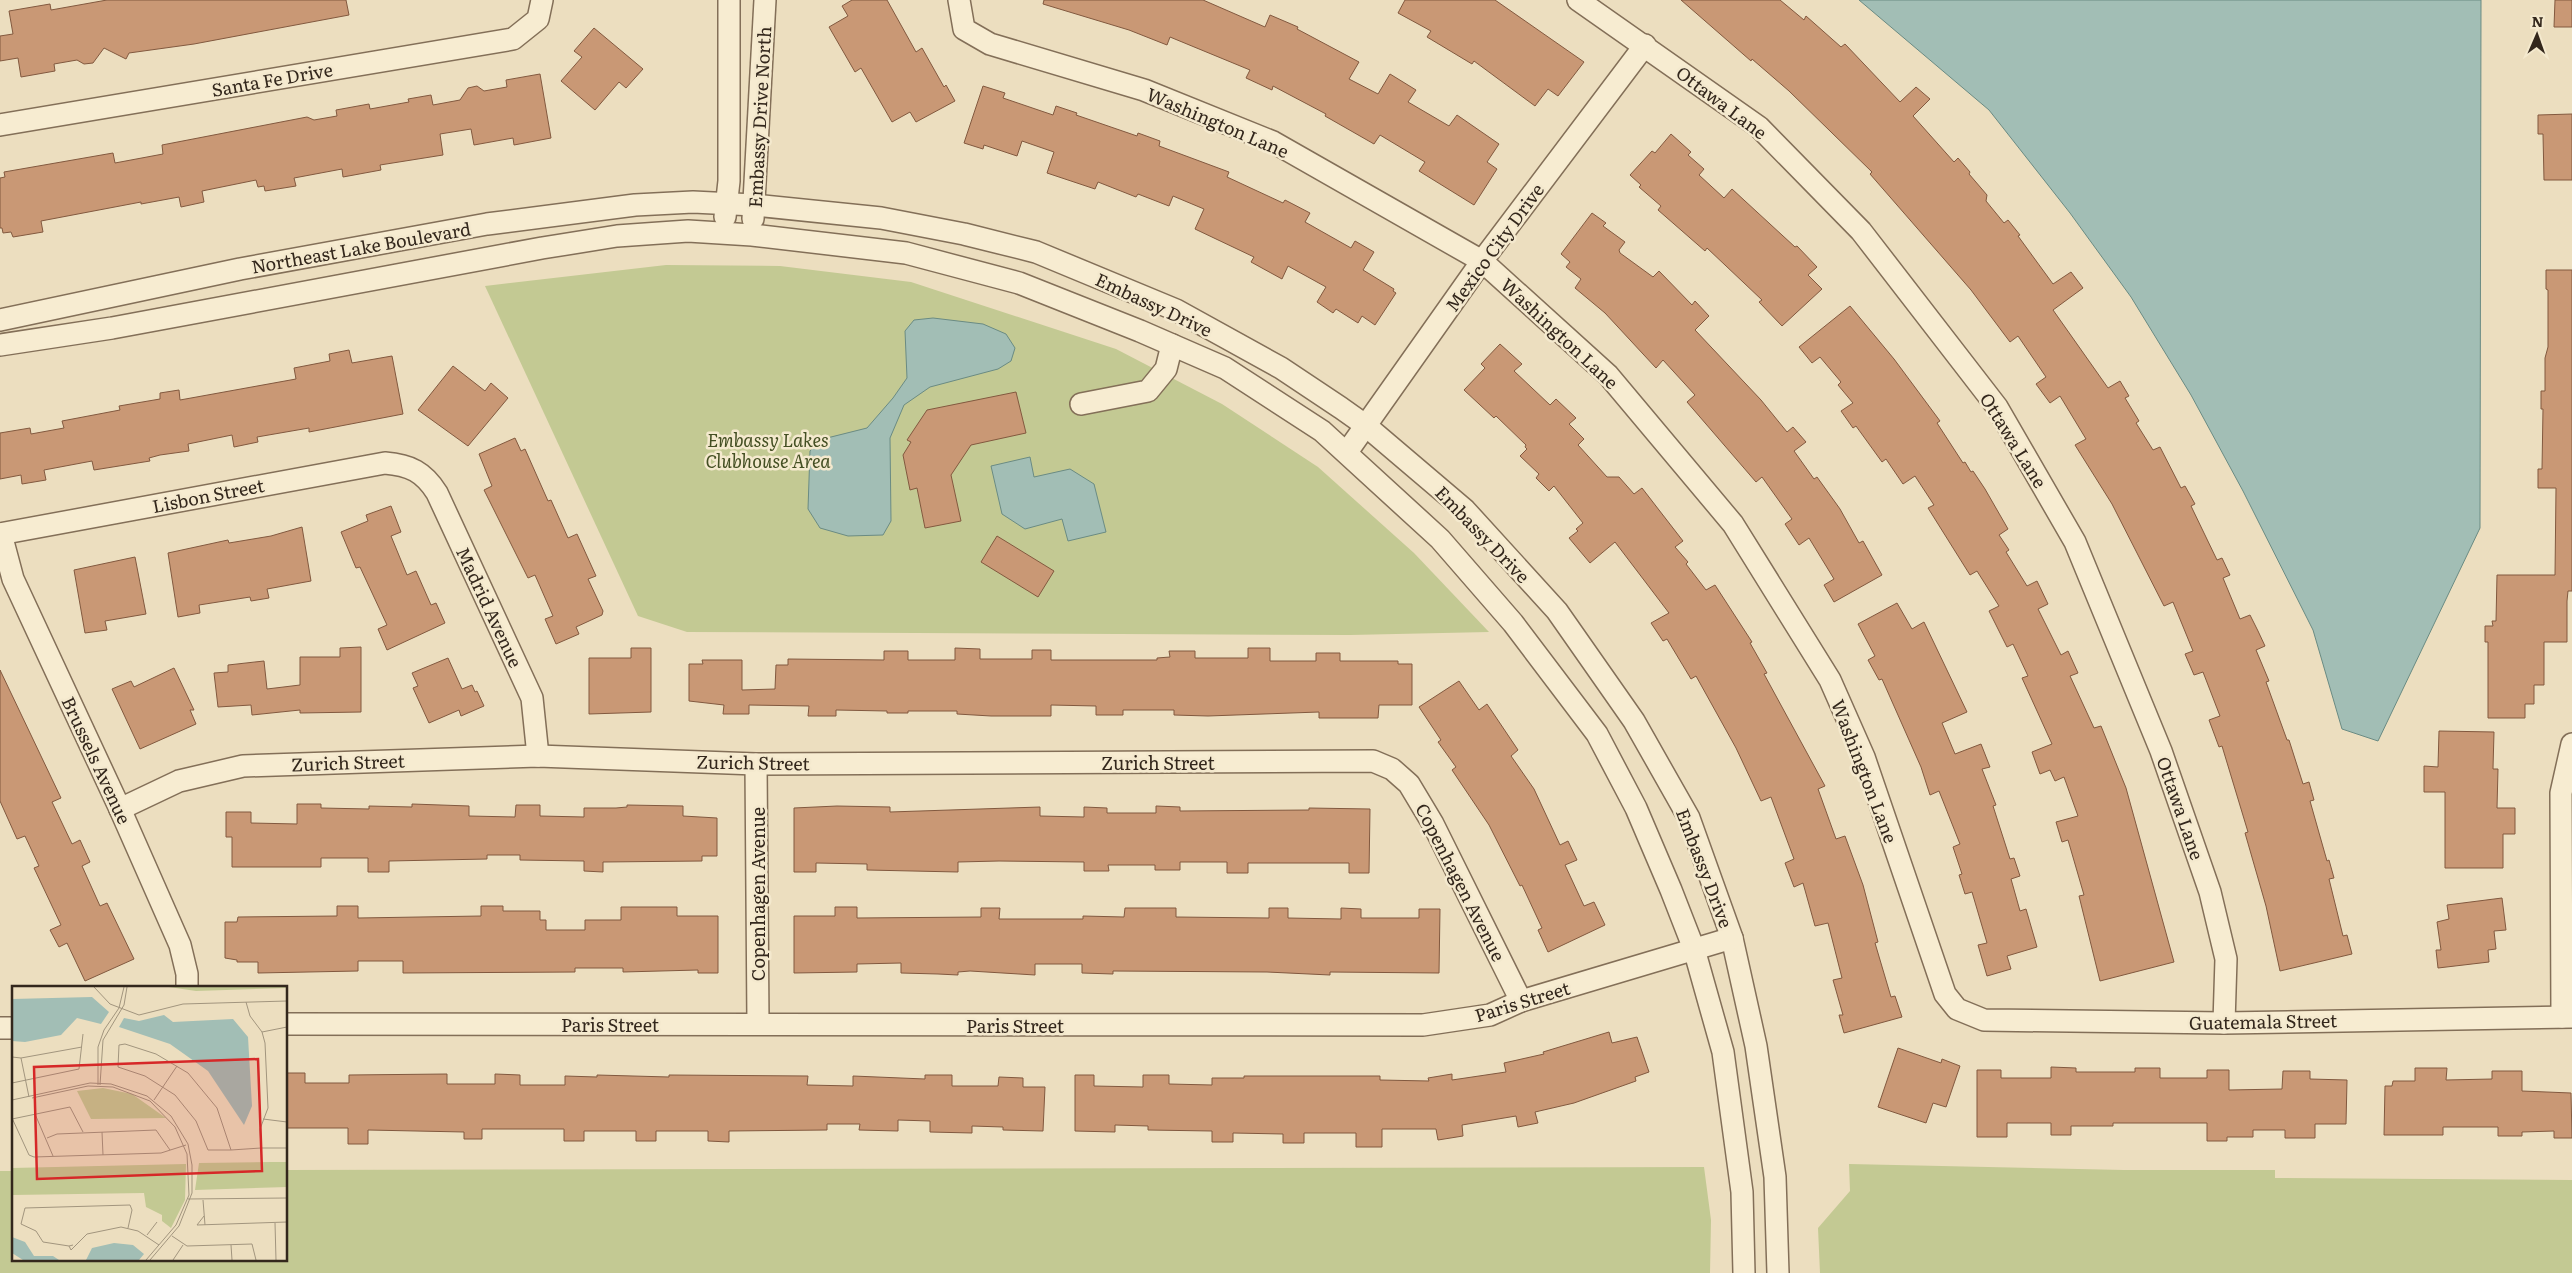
<svg xmlns="http://www.w3.org/2000/svg" width="2572" height="1273" font-family="Literata,serif">
<rect width="100%" height="100%" fill="#ecdebf"/>
<g fill="#c3c993">
<path d="M666 265 780 266 911 282 1116 349 1222 404 1318 467 1414 553 1489 632 1350 635 687 632 638 616 485 286Z"/>
<path d="M1849 1164 2124 1170H2275V1178L2572 1180V1273H1820L1818 1228 1850 1191Z"/>
<path d="M1704 1167 1711 1220 1710 1273H0V1171H14V1259H286V1170Z"/>
</g>
<g fill="#a2beb5" stroke="#6a8b83">
<path d="M1859 0H2481L2480 528 2378 741 2342 729 2313 630 2243 491 2191 395 2131 297 2070 213 1989 110Z"/>
<path d="M933 318 983 324 1006 334 1015 348 1011 361 998 369 930 387 904 405 890 438 891 521 883 535 848 536 820 528 808 509 810 451 819 440 867 428 893 398 907 378 905 331 914 320Z"/>
<path d="M1030 457 1034 477 1070 469 1094 484 1106 532 1068 541 1062 519 1025 529 1002 514 991 466Z"/>
</g>
<g fill="#c99875" stroke="#82593f">
<path d="M107 0H346L349 15 194 44 129 53 126 59 104 48 93 63 84 64 77 60 54 64 55 71 21 77 18 58 0 61V36L13 34 9 11 50 4 51 10Z"/>
<path d="M852 0H887L916 52 922 48 944 87 946 85 955 101 916 122 910 112 892 122 861 68 855 72 829 27 848 16 842 6Z"/>
<path d="M1044 0H1203L1265 27 1270 15 1298 27 1297 29 1359 62 1349 79 1378 94 1390 74 1416 90 1408 102 1449 126 1457 115 1499 144 1487 162 1497 169 1474 205 1419 171 1425 162 1380 135 1374 144 1325 116 1326 114 1273 86 1272 90 1246 78 1250 70 1170 37 1167 45 1129 30 1043 4Z"/>
<path d="M1405 0H1495L1584 62 1558 96 1548 89 1535 106 1474 61 1472 64 1427 37 1431 31 1398 13Z"/>
<path d="M1681 0H1780L1804 20 1806 16 1841 47 1845 44 1900 102 1916 87 1930 99 1913 116 1954 162 1958 158 1970 172 1969 174 1987 195 1986 201 2004 223 2008 220 2020 235 2018 236 2053 284 2071 272 2083 288 2053 310 2108 388 2120 381 2129 396 2125 398 2139 421 2136 423 2153 450 2160 447 2181 488 2185 486 2195 504 2191 506 2217 560 2222 558 2230 575 2223 578 2240 619 2250 615 2258 631 2265 646 2256 650 2269 681 2266 682 2287 740H2289L2303 784 2309 782 2314 800 2310 801 2327 861 2329 860 2334 878 2329 879 2343 936 2347 935 2352 954 2280 971 2266 906 2245 833 2248 832 2222 746 2219 747 2209 720 2220 716 2203 672 2194 675 2185 654 2193 651 2173 602 2164 606 2112 504 2075 445 2086 439 2060 396 2050 403 2036 384 2046 377 2018 336 2010 342 1971 290 1870 174 1872 172 1789 91 1752 59 1751 61Z"/>
<path d="M2555 0H2572V27H2554Z"/>
<path d="M594 28 643 69 626 88 619 82 595 110 561 81 582 57 574 51Z"/>
<path d="M540 74 551 138 514 145 513 138 474 145 471 129 440 134 443 155 380 165 381 170 343 177 342 169 294 178 296 186 265 191 264 186 258 187 256 180 202 191 204 202 181 207 179 197 141 204V202L41 221 43 232 13 237 11 232 3 233 2 228H0V178L5 177 4 172 113 153 115 163 163 154 162 145 307 117 314 120 337 116 336 110 369 104 370 109 409 102 408 99 431 95 433 105 460 100 468 88 477 86 484 91 507 87 506 80Z"/>
<path d="M983 86 1005 93 1003 98 1053 115 1056 106 1077 113 1076 115 1137 136 1138 133 1160 141 1159 146 1229 172 1227 177 1283 203 1285 200 1310 213 1305 222 1351 248 1355 241 1374 252 1363 270 1394 289 1393 291 1396 293 1375 325 1362 316 1358 323 1336 309 1333 313 1317 302 1326 287 1288 266 1282 279 1251 262 1254 257 1195 229 1204 209 1173 196 1169 206 1138 194 1136 197 1098 182 1095 189 1047 173 1054 152 1022 141 1017 156 984 145 983 149 964 143Z"/>
<path d="M2572 114V180H2544L2543 134H2538V115Z"/>
<path d="M1671 134 1691 152 1688 155 1704 169 1699 175 1724 198 1732 189 1795 247 1797 246 1817 267 1808 275 1822 289 1782 326 1759 302 1762 300 1707 248 1705 251 1658 210 1661 206 1639 187 1641 185 1630 175 1652 151 1655 153Z"/>
<path d="M1592 213 1606 223 1603 226 1625 242 1619 250 1620 253 1653 277 1659 271 1692 305 1695 301 1709 316 1695 330 1761 400 1787 432 1793 427 1806 442 1794 451 1814 479 1817 477 1840 509 1859 543 1863 541 1882 575 1834 602 1824 585 1834 579 1809 538 1799 545 1785 524 1792 519 1762 477 1756 482 1687 402 1695 395 1663 360 1656 368 1605 313 1575 288 1581 279 1566 267 1570 262 1561 254Z"/>
<path d="M2546 270H2572V591H2568L2567 601V642H2544V685H2534V704H2525V718H2488V642H2485V626H2493L2492 621H2496L2497 575H2555L2556 488H2538V469H2542L2543 409H2541V391H2545V358L2548 347V290L2546 289Z"/>
<path d="M1850 306 1894 359 1940 421 1937 423 1963 463 1965 462 1971 472 1973 471 1985 489 2008 529 1999 535 2009 550 2006 552 2027 586 2037 581 2048 604 2038 609 2061 655 2068 651 2078 673 2070 676 2094 728 2101 726 2126 788 2174 962 2100 981 2079 896 2084 895 2068 840 2062 842 2056 822 2078 816 2064 777 2055 781 2050 770 2040 774 2032 752 2052 744 2022 678 2028 676 2013 644 2007 647 1989 611 1999 606 1977 571 1970 575 1928 508 1934 505 1915 476 1903 484 1886 459 1882 462 1856 426 1853 428 1841 411 1853 403 1838 385 1841 382 1820 357 1812 363 1799 347Z"/>
<path d="M1500 344 1522 364 1514 371 1550 405 1556 399 1576 418 1569 424 1584 439 1578 445 1607 477H1619L1634 494 1642 488 1683 541 1675 547 1688 562 1686 564 1706 590 1715 585 1752 642 1750 643 1767 673 1764 674 1825 786 1818 789 1836 839 1845 836 1863 885 1878 942 1875 943 1891 997 1895 996 1902 1017 1844 1033 1839 1015H1843L1833 980 1842 978 1828 923 1815 926 1803 883 1794 887 1785 863 1794 859 1771 797 1761 801 1736 748 1696 676 1691 679 1667 639 1663 641 1651 623 1669 613 1615 542 1590 563 1569 538 1578 531 1576 529 1583 523 1554 486 1549 491 1536 478 1539 474 1520 456 1527 449 1525 447 1526 445 1496 416 1494 418 1464 390 1485 368 1481 364Z"/>
<path d="M349 350 352 363 392 356 403 414 309 432V428L257 437 258 442 234 447 232 435 188 444 189 451 160 455 149 458 150 461 94 470 92 461 44 470 46 480 22 484 21 475 0 479V433L30 428 31 434 64 428 62 421 120 410 119 406 160 399V393L179 390 180 400 296 379 294 368 330 361 329 354Z"/>
<path d="M453 366 485 391 491 383 508 398 468 446 418 410Z"/>
<path d="M1016 392 1026 433 971 445 951 475 961 521 925 528 917 488 910 490 903 455 911 442 907 440 927 410Z"/>
<path d="M515 438 521 451 525 449 548 501 551 500 568 538 577 534 596 576 588 579 603 611 602 615 576 627 579 634 556 644 545 619 553 616 535 575 528 578 484 490 492 486 479 454Z"/>
<path d="M391 506 401 532 391 536 407 575 416 571 431 605 436 603 445 623 387 650 378 629 387 625 360 567 356 568 341 532 368 521 366 515Z"/>
<path d="M302 527 311 581 267 589 269 598 251 601 250 597 199 605 200 613 178 617 168 553 228 540 229 543 271 536Z"/>
<path d="M997 536 1054 571 1038 597 981 562Z"/>
<path d="M135 557 146 614 105 621 107 630 85 633 74 570Z"/>
<path d="M1897 603 1912 629 1924 622 1967 712 1942 723 1955 754 1981 744 1990 767 1982 769 1996 805 1993 806 2010 859 2014 858 2020 876 2011 879 2020 911 2026 909 2037 947 2007 956 2011 969 1987 976 1978 945 1987 943 1972 892 1965 894 1959 875 1962 874 1953 847 1960 844 1939 791 1930 795 1921 767 1882 679 1879 680 1868 660 1875 656 1858 624Z"/>
<path d="M361 647V712L300 713V710L252 715 251 705 218 707 214 673 228 672V665L264 661 267 689 300 685V657H340V648Z"/>
<path d="M631 648H651V712L589 714V658H631Z"/>
<path d="M955 648 980 649V659H1032V650H1051V660H1157V658L1170 657 1169 651H1195V658H1248V648H1270V661H1316V653H1340V661H1398V664H1412V705H1379L1378 718H1319V712L1208 716 1174 715V710H1123V715H1096V706L1051 705V716H991L957 714V711H908V713H887V711L836 710V716H808L809 706 749 705V714H723L724 705 689 701V664H703L702 660H742V690L775 689 776 665H788V659L884 660V651H908V660H955Z"/>
<path d="M448 658 462 689 472 685 475 692 477 691 484 706 461 716 459 710 429 723 413 688 418 686 412 673Z"/>
<path d="M174 668 194 710H190L196 724 140 749 112 689 131 681 134 687Z"/>
<path d="M0 670 61 798 52 802 72 844 80 840 90 862 82 866 100 906 107 903 134 959 85 981 67 943 59 947 50 930 61 925 34 868 39 866 25 836 17 839 0 801Z"/>
<path d="M1459 681 1479 710 1487 704 1518 750 1511 756 1534 789 1560 845 1568 841 1577 860 1565 865 1584 906 1594 902 1605 925 1548 952 1538 930 1542 928 1522 885 1520 886 1489 825 1452 770 1456 767 1438 742 1441 740 1419 707Z"/>
<path d="M2439 731 2494 732 2493 769H2498L2497 808H2515V834H2503V868H2445V792H2424V766L2438 767Z"/>
<path d="M297 804H321V808L369 809V806L412 807V804L469 806V816L515 817 516 805H540V816L584 817V808H616L627 807V805L683 806V816L717 818V856H702V861L603 862V872L584 871V861L520 860V855H487V859L389 861V872H368V858H321V867H232V837H226V812H251V823L297 824Z"/>
<path d="M837 806 890 807V812L1040 807V816L1084 817V807L1107 808V813H1156V806L1180 807V811L1309 810V808L1370 809 1369 873H1349V863H1248V873H1227V862H1180V870H1155V865H1108L1109 871H1084V862L999 861 958 862V872L867 870V864L816 863V872H794V808Z"/>
<path d="M2502 898 2506 930 2494 931 2496 949 2488 950 2489 962 2438 968 2436 950H2441L2437 922 2449 919 2447 905Z"/>
<path d="M337 906H358V918L481 916V906H503V911H540V920H546V930H585V920H621V907H677V916H718V973H698V970L623 972V968H575V972L403 973V961H358V971L258 973V962H237V960L225 958V922H237L238 917 337 916Z"/>
<path d="M835 907H857V918L981 917V908H1000L999 919H1083V916L1124 917 1125 908H1176V917L1269 918V908H1288V918L1341 919V908L1361 909V918H1419V909H1440L1439 973 1330 972V975L1267 972 1113 971V974L1082 973V964H1035V975L970 971 958 972V975L938 974 901 973V963L857 964V972L794 973V916H835Z"/>
<path d="M1609 1032 1612 1043 1637 1037 1649 1072 1635 1077 1636 1081 1574 1103 1535 1112 1538 1123 1518 1127 1516 1116 1462 1125 1463 1136 1438 1140 1436 1129H1382V1147H1356V1133H1304V1143H1283V1134L1233 1133V1142H1212V1131L1148 1130V1126L1115 1125V1132L1075 1131V1075H1094V1086L1143 1087V1075H1169V1084L1212 1085V1078H1244V1076H1380V1080L1429 1081 1428 1078 1452 1074V1080L1506 1072 1504 1063 1544 1054 1543 1052Z"/>
<path d="M1898 1048 1941 1063 1942 1059 1960 1066 1946 1107 1933 1103 1926 1123 1878 1107Z"/>
<path d="M2051 1067 2076 1068V1072H2135V1068H2160V1078H2207V1070H2229V1090L2282 1089 2283 1071H2310V1079L2347 1080 2346 1124H2315V1138H2285V1130H2253V1137H2227V1141H2207V1123H2113V1126H2071V1135H2051V1123H2007V1137H1977V1070H2001V1078H2051Z"/>
<path d="M2415 1068H2447L2446 1080 2492 1079V1071H2522V1091L2571 1093 2572 1138H2554V1131L2522 1132V1136H2498V1127H2443V1135H2384L2385 1086H2392L2393 1081H2415Z"/>
<path d="M286 1073H305V1083H349V1075L447 1074V1084H495V1074L520 1075V1085H565V1076L597 1077V1075L669 1077V1075L808 1076 807 1085 853 1086V1076L925 1079V1075H952V1086H998L999 1077 1023 1078V1087H1045L1043 1131 1003 1130V1127L972 1126V1133L930 1132V1121L898 1120V1131L859 1130 860 1124H827V1130L729 1131V1142L708 1141V1131H656V1141H636V1131H584V1141H564V1129H482V1139H464V1132L368 1130V1144H348V1128H286Z"/>
</g>
<g fill="none" stroke-linecap="round" stroke-linejoin="round">
<g stroke="#836f58" stroke-width="24">
<g id="minor">
<path d="M959 0 964 29 990 44 1144 90 1273 142 1482 261 1608 375 1733 524 1830 680 1864 757 1945 994 1957 1009 1984 1020 2224 1023 2572 1017"/>
<path d="M1578 0 1759 127 1861 231 1997 407 2075 542 2161 751 2210 892 2226 959 2224 1023"/>
<path d="M0 125 513 39 538 19 542 0"/>
<path d="M725 217 729 181V0"/>
<path d="M753 219 765 0"/>
<path d="M0 320 240 269 487 224 635 205 693 202 754 205 881 218 964 234 1036 252 1176 310 1281 368 1341 408 1365 425 1465 510 1557 611 1634 721 1689 818 1732 938 1756 1046 1775 1177 1778 1273"/>
<path d="M0 345 112 328 542 248 617 236 688 231 752 235 906 253 1019 283 1140 331 1225 368 1322 431 1440 539 1513 623 1597 734 1636 808 1671 890 1694 949 1723 1052 1742 1192 1744 1273"/>
<path d="M1081 404 1148 391 1166 369 1172 345"/>
<path d="M1347 452 1482 261 1645 45"/>
<path d="M0 534 385 463C410 465 424 472 437 493L532 698 538 756"/>
<path d="M1 534 13 579 120 809 180 945 187 974V987"/>
<path d="M756 764 758 1024"/>
<path d="M120 809 179 781 243 766 538 756 756 764 1373 761 1392 769 1409 784 1433 824 1521 1001"/>
<path d="M2562 1017 2561 793 2572 744"/>
<path d="M286 1024 1423 1025 1490 1015 1521 1001 1732 938"/>
<path d="M0 1028H14"/>
</g>
</g>
<use href="#minor" stroke="#f7ecd1" stroke-width="21"/>
</g>
<g text-anchor="middle" dominant-baseline="central" stroke-width="5" stroke-linejoin="round" paint-order="stroke">
<g font-size="18" fill="#33271c" stroke="#f4e9ce">
<text transform="translate(272 79) rotate(-10)">Santa Fe Drive</text>
<text transform="translate(1722 102) rotate(37)">Ottawa Lane</text>
<text transform="translate(759 117) rotate(-87)">Embassy Drive North</text>
<text transform="translate(1218 122) rotate(23)">Washington Lane</text>
<text transform="translate(361 247) rotate(-10)">Northeast Lake Boulevard</text>
<text transform="translate(1494 247) rotate(-54)">Mexico City Drive</text>
<text transform="translate(1154 304) rotate(25)">Embassy Drive</text>
<text transform="translate(1560 333) rotate(43)">Washington Lane</text>
<text transform="translate(2014 440) rotate(58)">Ottawa Lane</text>
<text transform="translate(208 495) rotate(-11)">Lisbon Street</text>
<text transform="translate(1483 534) rotate(46)">Embassy Drive</text>
<text transform="translate(490 607) rotate(65)">Madrid Avenue</text>
<text transform="translate(97 760) rotate(65)">Brussels Avenue</text>
<text transform="translate(348 762) rotate(-2)">Zurich Street</text>
<text transform="translate(753 762) rotate(1)">Zurich Street</text>
<text x="1158" y="762">Zurich Street</text>
<text transform="translate(1865 771) rotate(69)">Washington Lane</text>
<text transform="translate(2181 808) rotate(71)">Ottawa Lane</text>
<text transform="translate(1705 868) rotate(69)">Embassy Drive</text>
<text transform="translate(1461 882) rotate(63)">Copenhagen Avenue</text>
<text transform="translate(757 894) rotate(-90)">Copenhagen Avenue</text>
<text transform="translate(1522 1001) rotate(-17)">Paris Street</text>
<text transform="translate(2263 1021) rotate(-1)">Guatemala Street</text>
<text x="610" y="1024">Paris Street</text>
<text x="1015" y="1025">Paris Street</text>
</g>
<g font-size="18" font-style="italic" fill="#444f23" stroke="#f4e9ce">
<text x="768" y="439">Embassy Lakes<tspan x="768" dy="21">Clubhouse Area</tspan></text>
</g>
</g>
<g transform="translate(12 986)">
<rect width="275" height="275" fill="#ecdebf"/>
<path d="M157 1H275V2L184 5ZM91 102 120 108 154 132 79 133 65 105ZM260 176H275V201L183 204 187 177ZM174 178 173 214 159 242 150 235V229L134 221 132 207 0 209V182Z" fill="#c3c993"/>
<path d="M80 11 97 26 89 38 65 32 49 49 13 56 0 55V13ZM152 29 161 36 221 33 236 51 240 120 232 139 196 85 158 58 107 41 112 32 127 35ZM0 251 13 256 22 270H41L47 274H11L0 267ZM102 257 121 259 132 268 127 274H74L80 262Z" fill="#a2beb5"/>
<path fill="none" stroke="#a2957e" stroke-width="1" d="M82 1 98 18 127 29 171 18 275 15M234 16 238 30 250 46 253 57 256 122 248 143 249 162M250 46 275 41M0 71 9 72 70 61M9 72 17 111M0 97 67 83 71 48M86 99V61L92 44 107 22 112 1M88 99 91 54 112 19 115 1M20 112 76 100 101 101 138 115 163 141 175 168 177 209 164 239 134 274M0 114 78 97 99 98 135 110 159 130 176 158 180 179V207L167 240 138 274M142 114 165 80M23 128 41 170M0 132 17 169 22 171 149 167 174 159M0 133 58 121 71 146M251 133 275 136M90 146 91 169M35 152 45 148 144 144 158 164M219 164 205 122 176 87 144 68 113 58 107 59 106 81 133 90 163 109 184 135 196 164H219L249 162H275M176 213 275 212M191 214 193 239M192 230 185 239 275 236M263 237 264 274M135 249 145 236M160 250 175 260 240 258 244 274M61 259 57 260 59 264 75 248 109 241 126 245 147 259M219 259 220 274M57 260 31 256 24 245 9 238 13 222 118 219 120 224 116 242M161 274 171 259"/>
<path fill="#d62828" fill-opacity="0.15" stroke="#d62828" stroke-width="2.5" d="M246 73 250 185 25 193 22 81Z"/>
<rect width="275" height="275" fill="none" stroke="#33271c" stroke-width="2.5"/>
</g>
<g transform="translate(2537 35) rotate(2)" stroke="#f4e9ce" stroke-width="4" paint-order="stroke">
<path d="M0-4L9 19L0 12L-9 19Z" fill="#33271c"/>
<text y="-8" font-size="14" font-weight="bold" text-anchor="middle" fill="#33271c">N</text>
</g>
</svg>
